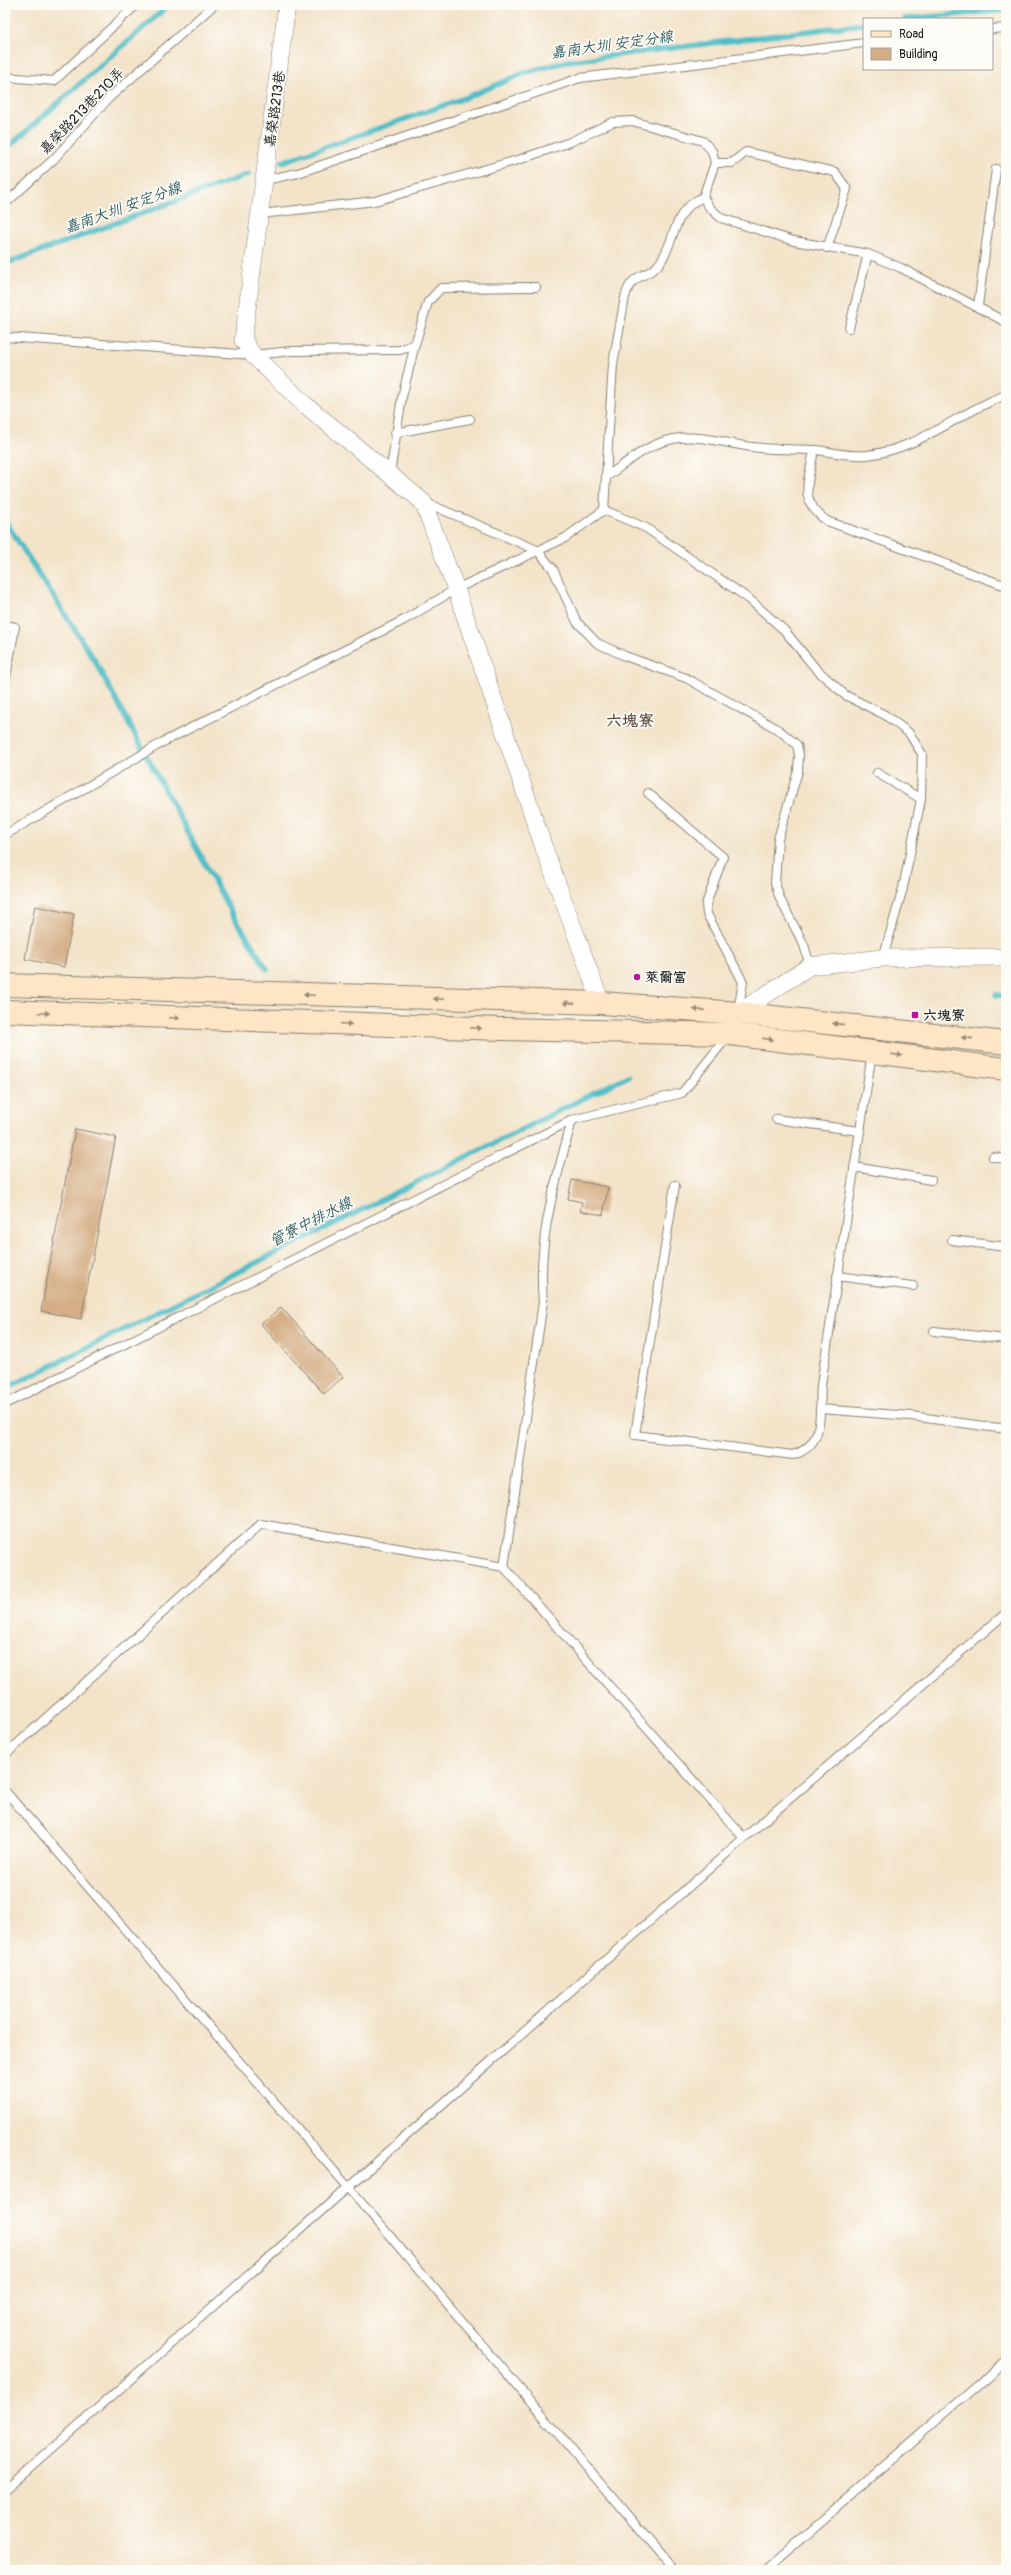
<svg xmlns="http://www.w3.org/2000/svg" width="1011" height="2575" font-family="Pangolin,'LXGW WenKai TC',sans-serif">
<rect width="100%" height="100%" fill="#fdfcf7"/>
<filter id="ink" filterUnits="userSpaceOnUse"><feTurbulence type="fractalNoise" baseFrequency=".025" numOctaves="2"/><feDisplacementMap in="SourceGraphic" scale="8" xChannelSelector="R" yChannelSelector="G"/><feConvolveMatrix kernelMatrix="1 2 1 2 8 2 1 2 1" color-interpolation-filters="sRGB"/></filter>
<filter id="wash" filterUnits="userSpaceOnUse"><feTurbulence type="fractalNoise" baseFrequency=".012" numOctaves="4" result="noise"/><feDisplacementMap in="SourceGraphic" scale="16" xChannelSelector="R" yChannelSelector="G"/><feGaussianBlur stdDeviation="0.9" result="paint"/><feColorMatrix in="noise" values="0 0 0 0 0 0 0 0 0 0 0 0 0 0 0 0 0 1.4 0 .05"/><feComposite in="paint" operator="in"/></filter>
<g filter="url(#wash)">
<rect width="100%" height="100%" fill="#f3e3c9"/>
<g fill="none" stroke-linecap="round" stroke-linejoin="round">
<g stroke="#4fbdc7" stroke-width="5.5">
<path d="M905 19 1006 10"/>
<path d="M5 150 169 5"/>
<path d="M282 162 465 98 527 72 569 61 864 24"/>
<path d="M5 264 249 174"/>
<path d="M5 521 95 661 231 912 267 969"/>
<path d="M996 995 1006 996"/>
<path d="M5 1389 628 1076"/>
</g>
</g>
<g id="blocks">
<g fill="#d5ae86">
<path d="M35 906 74 914 64 967 25 959Z"/>
<path d="M75 1129 116 1137 81 1319 41 1311Z"/>
<path d="M572 1180 608 1187 603 1215 580 1211 582 1202 568 1199Z"/>
<path d="M281 1307 343 1377 324 1394 261 1324Z"/>
</g>
</g>
</g>
<g filter="url(#ink)">
<use href="#blocks" fill-opacity="0" stroke="#888072" stroke-width="1"/>
<g fill="none" stroke-linecap="round" stroke-linejoin="round">
<g stroke="#888072" stroke-width="10">
<g id="lane">
<path d="M992 29 1006 28"/>
<path d="M5 77 54 81 136 5"/>
<path d="M715 163H732L746 152 835 172 847 189 827 248"/>
<path d="M265 180 298 173 580 78 864 43"/>
<path d="M703 197 710 208 721 218 794 241 868 254 901 268 1006 322"/>
<path d="M5 204 54 159 110 97 214 5"/>
<path d="M261 214 375 201 521 159 570 142 613 122 632 121 703 141 712 151 715 163 703 197C671 211 677 240 659 264 647 279 632 271 625 297L613 364 604 510"/>
<path d="M978 306 996 169"/>
<path d="M849 328 868 254"/>
<path d="M5 337 253 355 292 351 400 350 415 344"/>
<path d="M395 433 470 419"/>
<path d="M814 450C809 482 797 500 827 521L1006 586"/>
<path d="M390 474 402 397 415 344 428 302 441 288 536 287"/>
<path d="M606 477C623 465 642 449 662 442 694 431 721 443 752 447 773 450 795 449 816 450 832 452 851 457 867 455 918 450 959 412 1006 395"/>
<path d="M424 502 537 550 553 569 577 622 597 643 625 656 686 678 779 730 797 745 799 755 798 771 778 839 775 883 780 899 804 945 810 966"/>
<path d="M5 625 15 627 5 682"/>
<path d="M877 773 921 799"/>
<path d="M648 793 723 857 706 904 707 914 743 982 738 1011"/>
<path d="M5 835 165 741 404 620 456 589 565 538 604 510 646 528 749 599 784 630 816 669 845 695 885 715 909 733 922 754 921 799 903 888 883 958"/>
<path d="M776 1119 859 1131"/>
<path d="M993 1157 1006 1159"/>
<path d="M854 1167 931 1180"/>
<path d="M675 1185 635 1435 793 1455C826 1445 819 1413 821 1385L872 1053"/>
<path d="M952 1240 1006 1247"/>
<path d="M837 1276 913 1286"/>
<path d="M934 1331 1006 1339"/>
<path d="M5 1404 572 1120 682 1093 728 1036"/>
<path d="M820 1409 911 1416 998 1428 1006 1427"/>
<path d="M504 1567 543 1302C537 1237 556 1181 572 1120"/>
<path d="M5 1755 261 1524 504 1567 744 1838"/>
<path d="M5 1791 348 2187 674 2570"/>
<path d="M5 2490 744 1838 1006 1613"/>
<path d="M765 2570 1006 2360"/>
</g>
</g>
<g stroke="#888072" stroke-width="18">
<g id="street">
<path d="M287 5 243 340 253 355 303 403 423 502 456 589 544 848 601 1003"/>
<path d="M735 1020 738 1013 810 966 883 958 1006 957"/>
</g>
</g>
<g stroke="#888072" stroke-width="24">
<g id="secondary">
<path d="M5 985 601 1003 738 1013 1006 1043"/>
<path d="M5 1011 500 1029 730 1034 1006 1069"/>
</g>
</g>
<use href="#lane" stroke="#fff" stroke-width="8"/>
<use href="#street" stroke="#fff" stroke-width="17"/>
<use href="#secondary" stroke="#fde5c5" stroke-width="22"/>
</g>
<defs><path id="oneway-solid" d="M-6-.8H1V-3.2L6.5 0L1 3.2V.8H-6Z"/></defs>
<g fill="#988b79">
<use href="#oneway-solid" transform="translate(309 995) rotate(-178)"/>
<use href="#oneway-solid" transform="translate(439 999) rotate(-178)"/>
<use href="#oneway-solid" transform="translate(569 1003) rotate(-178)"/>
<use href="#oneway-solid" transform="translate(699 1010) rotate(-176)"/>
<use href="#oneway-solid" transform="translate(44 1013) rotate(2)"/>
<use href="#oneway-solid" transform="translate(174 1018) rotate(2)"/>
<use href="#oneway-solid" transform="translate(346 1024) rotate(2)"/>
<use href="#oneway-solid" transform="translate(838 1024) rotate(-174)"/>
<use href="#oneway-solid" transform="translate(476 1028) rotate(2)"/>
<use href="#oneway-solid" transform="translate(967 1038) rotate(-174)"/>
<use href="#oneway-solid" transform="translate(768 1039) rotate(7)"/>
<use href="#oneway-solid" transform="translate(897 1055) rotate(7)"/>
</g>
</g>
<g fill="#b5179e" stroke="#fdfcf7" stroke-width="1.5">
<circle cx="637" cy="977" r="4"/>
<rect x="911" y="1011" width="8" height="8" rx="2"/>
</g>
<g text-anchor="middle" dominant-baseline="central" stroke-width="3.5" stroke-linejoin="round" paint-order="stroke">
<g font-size="14" fill="#1c1c1c" stroke="#fdfcf7">
<text transform="translate(275 109) rotate(-82)">嘉榮路213巷</text>
<text transform="translate(82 111) rotate(-46)">嘉榮路213巷210弄</text>
</g>
<g font-size="14" font-weight="bold" fill="#1c1c1c" stroke="#fdfcf7" text-anchor="start">
<text x="645" y="977">萊爾富</text>
<text x="923" y="1015">六塊寮</text>
</g>
<g font-size="15" font-style="italic" fill="#305c60" stroke="#fdfcf7">
<text transform="translate(612 45) rotate(-8)">嘉南大圳 安定分線</text>
<text transform="translate(123 208) rotate(-20)">嘉南大圳 安定分線</text>
<text transform="translate(311 1222) rotate(-27)">管寮中排水線</text>
</g>
<g font-size="16" font-weight="bold" fill="#5d4f41" stroke="#fdfcf7">
<text x="630" y="721">六塊寮</text>
</g>
</g>
<rect width="1011" height="2575" fill="none" stroke="#fdfcf7" stroke-width="20"/>
<rect x="863" y="18" width="130" height="52" fill="#fdfcf7" stroke="#a3a29f"/>
<rect x="871" y="31" width="20" height="6" fill="#fde5c5" stroke="#a3a29f"/>
<text x="899" y="38" font-size="12" fill="#1c1c1c">Road</text>
<rect x="871" y="48" width="20" height="12" fill="#d5ae86" stroke="#a3a29f"/>
<text x="899" y="58" font-size="12" fill="#1c1c1c">Building</text>
</svg>
